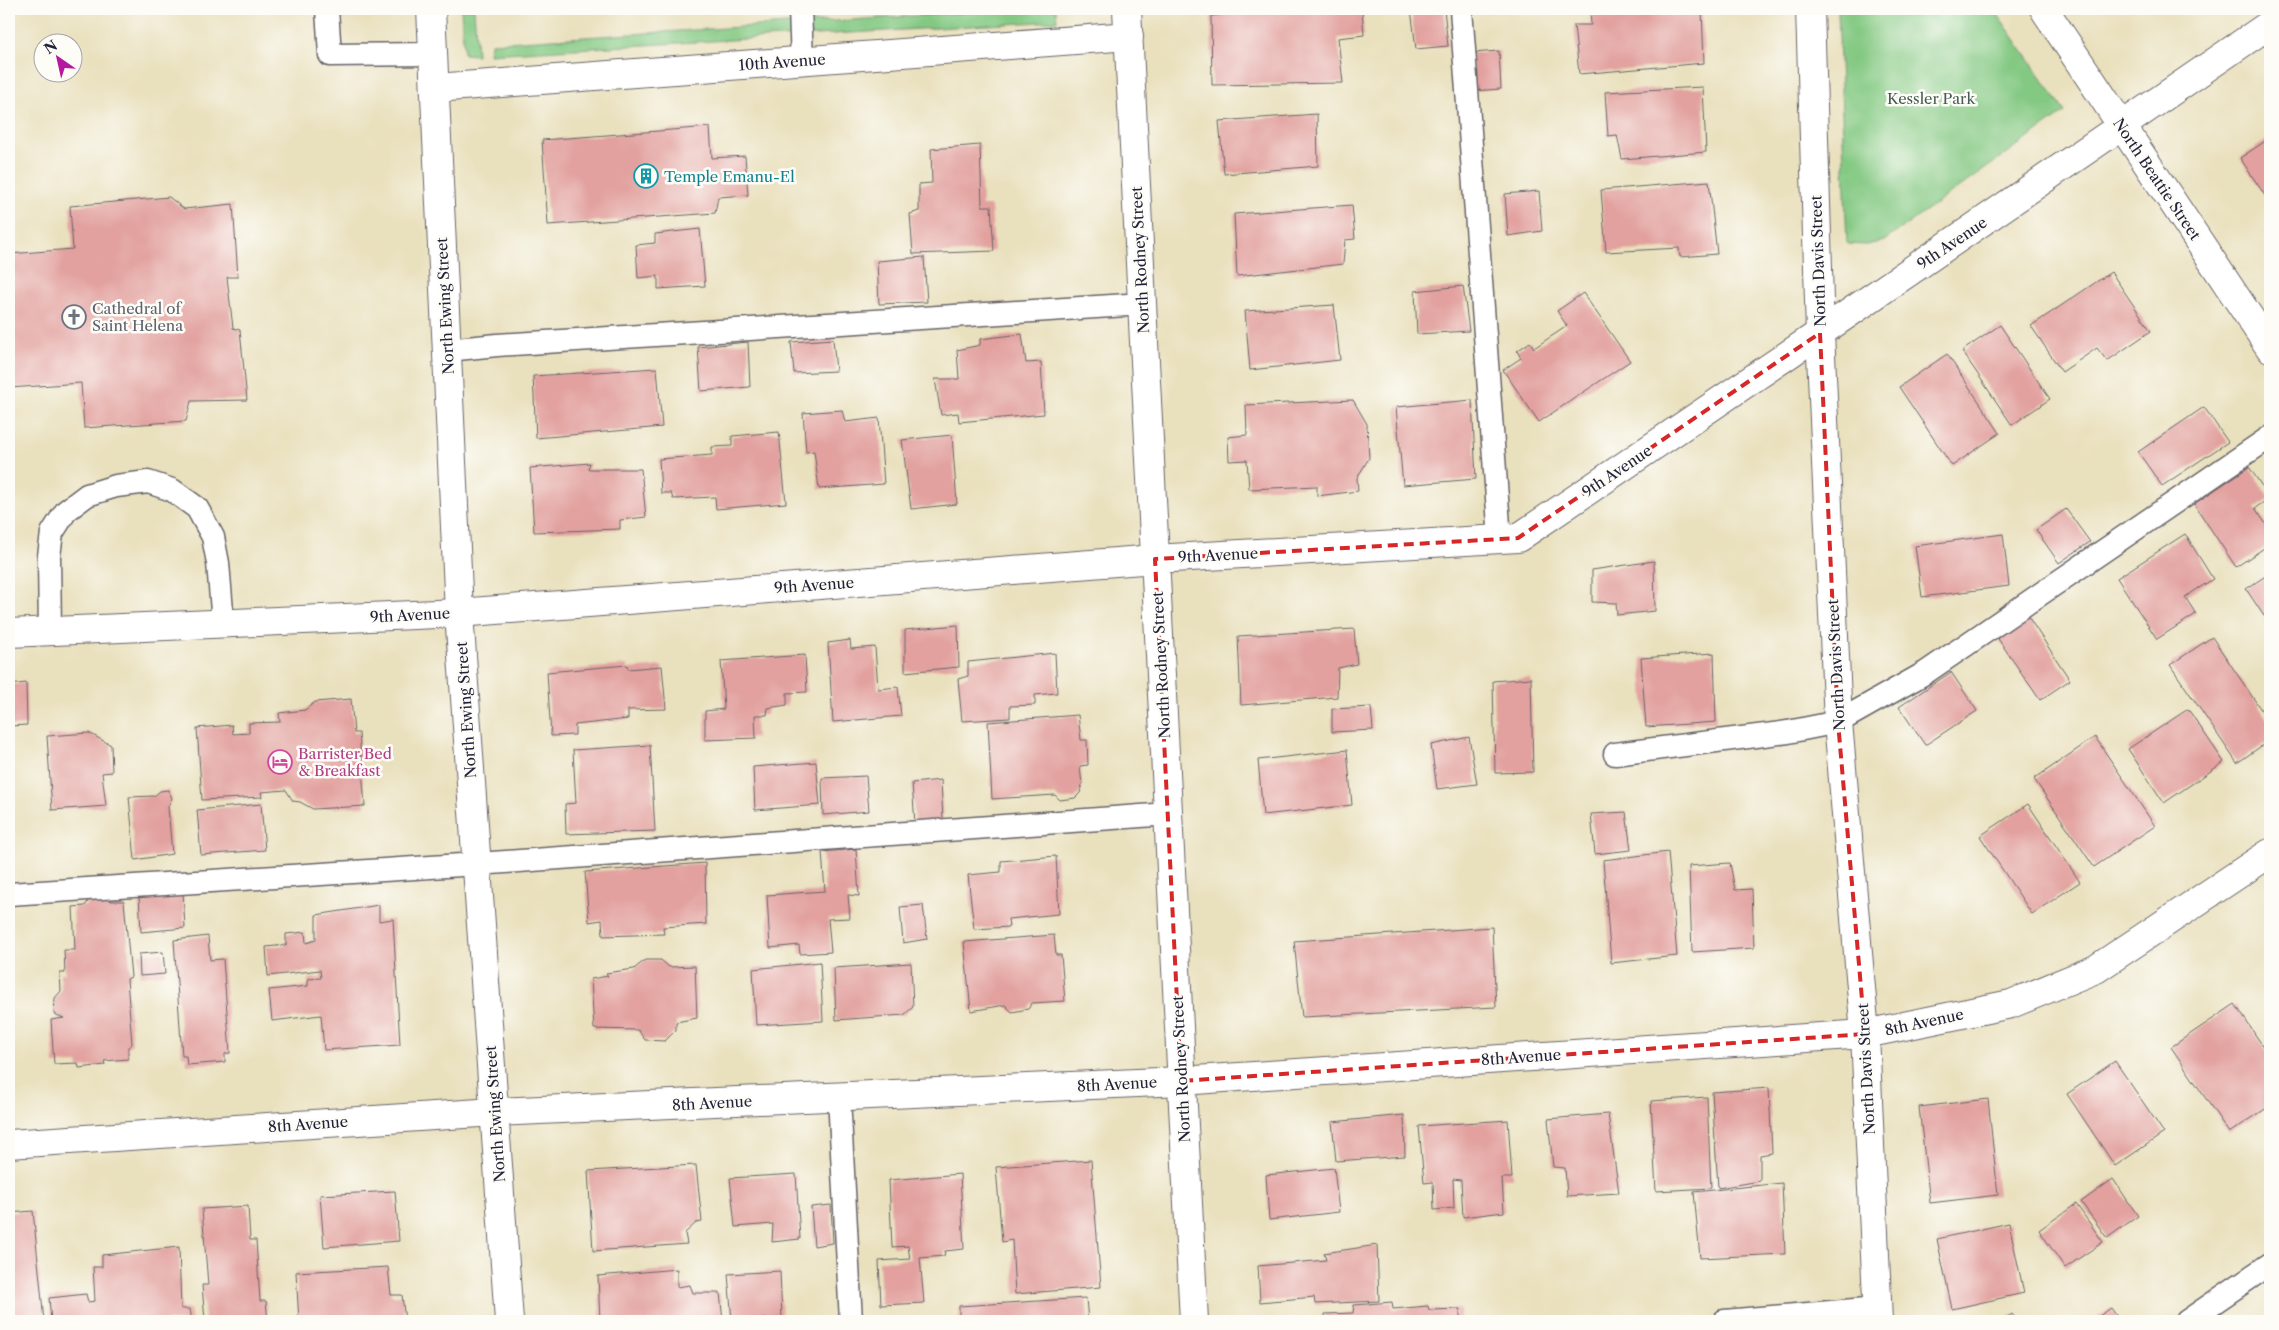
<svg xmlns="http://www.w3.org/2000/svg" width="2279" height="1330" font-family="'Libre Caslon Text',serif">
<rect width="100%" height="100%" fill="#fdfcf7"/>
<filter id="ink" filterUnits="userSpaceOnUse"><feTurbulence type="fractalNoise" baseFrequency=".02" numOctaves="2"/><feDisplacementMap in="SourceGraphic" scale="10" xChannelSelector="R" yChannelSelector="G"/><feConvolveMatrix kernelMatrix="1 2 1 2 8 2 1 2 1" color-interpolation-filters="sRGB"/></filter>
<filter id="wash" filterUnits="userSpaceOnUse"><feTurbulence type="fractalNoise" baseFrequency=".0096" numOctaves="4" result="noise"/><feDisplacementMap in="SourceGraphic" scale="20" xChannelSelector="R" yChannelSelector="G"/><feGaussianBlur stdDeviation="1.12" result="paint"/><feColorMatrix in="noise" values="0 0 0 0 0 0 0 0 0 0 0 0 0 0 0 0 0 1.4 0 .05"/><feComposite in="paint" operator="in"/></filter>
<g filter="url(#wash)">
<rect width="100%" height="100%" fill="#e9e0bd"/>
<g fill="#84c983" stroke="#53765f">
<path d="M461 9H474L477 55 464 54Z"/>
<path d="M1023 9H1056L1057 21 489 54 491 43Z"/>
<path d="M1838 9H1994L2065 112 1884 241 1866 245 1847 244Z"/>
</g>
<g id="blocks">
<g fill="#e2a19f">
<path d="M1273 9H1362L1364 35 1338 38 1343 83 1212 85 1211 16Z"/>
<path d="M1411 9H1444L1448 46 1416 49Z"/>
<path d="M1590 9H1702L1704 63 1579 74 1574 25H1591Z"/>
<path d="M1499 51 1501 89 1472 91V53Z"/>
<path d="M1703 87 1706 152 1622 159 1617 135 1608 136 1605 92Z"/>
<path d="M1317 114 1318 166 1224 174 1219 121Z"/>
<path d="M710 127 712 158 745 156 748 195 718 197 715 213 548 225 542 140Z"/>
<path d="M2270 138V203L2240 158Z"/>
<path d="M980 145 982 206H991L994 251 913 254 910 214 919 211V184L932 183 931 149Z"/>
<path d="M1709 181 1717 254 1680 257 1679 248 1606 252 1601 190Z"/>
<path d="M1539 191 1542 231 1508 236 1505 194Z"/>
<path d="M169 197 184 209 233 204 238 277H227L233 328 240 330 247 400 191 401 186 421 84 428 81 383 9 388V254L73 249 70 206Z"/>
<path d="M1352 205 1355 239 1345 240 1343 264 1237 276 1234 214Z"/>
<path d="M700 229 705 286 658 289V276L638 278 636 245 655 243V234Z"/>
<path d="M924 257 927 302 879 304 877 261Z"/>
<path d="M2111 272 2151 331 2107 361 2097 348 2062 372 2031 326Z"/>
<path d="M1463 286 1469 331 1417 334 1415 291Z"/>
<path d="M1583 293 1630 361 1539 422 1503 370 1521 358 1517 351 1530 342 1534 348 1567 326 1557 311Z"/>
<path d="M1334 305 1340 360 1250 370 1245 311Z"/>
<path d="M2000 325 2050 399 2012 425 1962 351Z"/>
<path d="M1022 334 1026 363 1041 362 1044 414 959 422 958 413 941 415 935 379H959L957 350 980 345V339Z"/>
<path d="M833 339 836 371 794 373 791 342Z"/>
<path d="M748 342 750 387 701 391 698 347Z"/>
<path d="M1947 354 2000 433 1952 466 1899 387Z"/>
<path d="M657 368 662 427 536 438 533 376Z"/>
<path d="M1353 400 1367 424 1369 458 1357 478 1358 491 1317 496V486L1249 489 1247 460 1229 461 1228 437 1247 435 1246 405Z"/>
<path d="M1472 400 1476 479 1403 485 1396 407Z"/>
<path d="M2204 407 2228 442 2162 486 2138 452Z"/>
<path d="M842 410 845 422 879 418 884 484 819 489 814 451 806 452 803 413Z"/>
<path d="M779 432 786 503 716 509 715 497 673 499 671 493H661L659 459 712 455V447L732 446V436Z"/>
<path d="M952 435 957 504 911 509 902 440Z"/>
<path d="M590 463 588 469H641L646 517 620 520V529L534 532 530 468Z"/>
<path d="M2249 467 2270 498 2255 508 2270 530V544L2236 567 2194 504Z"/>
<path d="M2066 509 2090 542 2059 563 2036 530Z"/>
<path d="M2003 534 2009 586 1922 597 1915 546Z"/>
<path d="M2185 534 2213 579 2185 597 2196 614 2157 639 2117 578Z"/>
<path d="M1654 561 1655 611 1617 615 1616 603 1592 602V570Z"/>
<path d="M2267 575 2270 580V612L2264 616 2246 589Z"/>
<path d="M2025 612 2070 680 2040 700 1994 633Z"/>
<path d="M958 625 959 667 905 672V630Z"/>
<path d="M1354 629 1357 664 1338 668 1337 697 1241 705 1238 636Z"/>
<path d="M2212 637 2270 723V740L2237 763 2170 665Z"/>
<path d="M850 640 851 649 875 647 878 689 898 687 901 716 833 722 828 643Z"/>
<path d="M1055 653 1057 693 1035 695V705L1010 706V718L962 721 958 679 968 676V662Z"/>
<path d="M1714 653 1716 722 1646 727 1641 658Z"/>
<path d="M805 655 807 692 787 693V705L768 708 767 715H755L756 738 705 740V711L724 709 721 661Z"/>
<path d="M627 665 628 669 662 666 666 709 628 710V719L575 725V735L551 736 547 672Z"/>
<path d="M1951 672 1977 711 1925 745 1899 707Z"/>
<path d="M1531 678 1533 772 1495 773 1493 681Z"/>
<path d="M26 683 27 725 9 726V685Z"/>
<path d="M351 699 354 733H359L365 806 313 809 300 802 293 801 286 790 261 792 262 797 202 800 197 728 232 725 233 734 249 733V723L280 722 279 713 305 710 315 702Z"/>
<path d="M1371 707 1373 730 1332 732V709Z"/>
<path d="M2188 709 2224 762 2164 803 2128 749Z"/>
<path d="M1078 715 1081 740H1087L1088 765 1080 766 1082 785 1080 793 1075 798 1060 800 1055 795 992 799 988 722Z"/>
<path d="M89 733 111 745 112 772 102 773 106 806 52 810 47 736Z"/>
<path d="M1469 737 1477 784 1437 789 1431 745Z"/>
<path d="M2095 737 2155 826 2094 867 2034 779Z"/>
<path d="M650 745 655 831 566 834 565 804 576 803 573 750Z"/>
<path d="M1347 750 1352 805 1263 815 1258 760Z"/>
<path d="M816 762 820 805 755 810 753 767Z"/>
<path d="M866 776 869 811 823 815 822 778Z"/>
<path d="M941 780 943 820 915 824 912 783Z"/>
<path d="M168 790 172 798 168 807 172 854 135 860 129 797 154 796 160 791Z"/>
<path d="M261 804 265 850 201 855 197 810Z"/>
<path d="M2028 804 2080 882 2032 914 1980 836Z"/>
<path d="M1626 812 1631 850 1595 854 1591 814Z"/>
<path d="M856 849 859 896 848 895 850 918 828 919 831 952 800 954 799 945 770 948 767 895 825 891 822 852Z"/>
<path d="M1668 852 1677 956 1611 963 1603 860Z"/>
<path d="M1056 856 1059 914 1008 919 1009 927 974 929 968 875 1001 872V861Z"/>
<path d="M705 863 706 924 663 927 664 934 603 936 602 920 589 922 585 872Z"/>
<path d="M1730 863 1735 890 1752 889 1754 948 1692 952 1689 866Z"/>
<path d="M183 892 185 928 141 932 139 895Z"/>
<path d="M109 898 111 901H124L131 977 127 979 132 1044 128 1047V1059L104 1061 105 1065 79 1068 78 1063 54 1064 51 1020 64 1018 54 1014 55 998 61 991 60 973H65L64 950H75L73 907 85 906 89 900Z"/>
<path d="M379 905V921L393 919 400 1045 324 1050 321 1015 272 1021 269 990 308 986V979L321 978 320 970 268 976 266 947 286 945V934L305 932 306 943 316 940V915Z"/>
<path d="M923 905 927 939 903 943 900 907Z"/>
<path d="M1492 927 1496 1007 1302 1017 1294 941Z"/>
<path d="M1054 935 1056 955H1061L1065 1001 1032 1003 1028 1009 1012 1012 1005 1005 971 1011 964 942Z"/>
<path d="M208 936 210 960 223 959 230 1053 225 1054V1062L187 1065 186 1056H182L174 940Z"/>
<path d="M163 952 165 974 140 976 139 954Z"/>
<path d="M645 960H661L669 967 695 966 697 1018 676 1022V1030L665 1041 645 1040 638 1030 594 1029 591 979 608 976 606 973 634 969Z"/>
<path d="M820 962 823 1021 756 1025 753 969Z"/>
<path d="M911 963 913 1007 904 1015 836 1020 834 968Z"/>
<path d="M2235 1004 2270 1057V1106L2229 1133 2171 1047Z"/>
<path d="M2115 1061 2164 1133 2115 1166 2067 1094Z"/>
<path d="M1769 1088 1772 1153 1760 1155V1181L1718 1188 1712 1092Z"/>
<path d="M1707 1097 1711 1188 1656 1191 1651 1101Z"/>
<path d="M1988 1099 1998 1195 1930 1203 1919 1107Z"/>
<path d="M1608 1114 1619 1193 1567 1196 1565 1168 1553 1167 1548 1119Z"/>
<path d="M1404 1115 1405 1156 1336 1161 1332 1122Z"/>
<path d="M1508 1120 1512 1178H1502L1504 1212 1463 1217 1461 1180 1453 1179 1454 1208 1434 1210 1433 1182 1424 1183 1419 1126Z"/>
<path d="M1091 1160 1101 1287 1015 1294 1012 1240 1002 1242 996 1167Z"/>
<path d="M696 1165 702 1222 696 1223 685 1233 687 1244 593 1251 588 1171Z"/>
<path d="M1334 1168 1339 1212 1269 1220 1266 1175Z"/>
<path d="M796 1174 800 1239 772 1242 773 1224 735 1227 730 1178Z"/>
<path d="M960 1174 964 1249 945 1251 944 1256 920 1258 924 1303 881 1305 879 1261 910 1259 908 1246 892 1247 889 1180Z"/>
<path d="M2113 1179 2138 1216 2107 1238 2081 1202Z"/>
<path d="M1782 1183 1785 1254 1700 1258 1694 1192Z"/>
<path d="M395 1191 399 1241 324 1247 320 1195Z"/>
<path d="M2076 1204 2103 1242 2065 1268 2039 1230Z"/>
<path d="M831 1205 833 1243 814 1246 811 1207Z"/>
<path d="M248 1206 250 1240H256L260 1301H266L268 1321H205L202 1285H208L202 1209Z"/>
<path d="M33 1211 44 1321H9V1213Z"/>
<path d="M2009 1223 2024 1293 1952 1309 1937 1239Z"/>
<path d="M1377 1245 1379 1301 1315 1304 1314 1297 1260 1302 1258 1266 1326 1260 1324 1253Z"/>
<path d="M179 1247 181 1309H190L192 1321H51L49 1298 86 1294 88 1302 95 1301 93 1267H102V1255Z"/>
<path d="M388 1267 391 1295H402L405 1321H299L296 1272Z"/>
<path d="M677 1269V1287L690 1285 693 1293H720L723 1321H600L598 1276Z"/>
<path d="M780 1271 782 1318 732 1321 728 1274Z"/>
<path d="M1086 1298 1088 1321H959V1306Z"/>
<path d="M1392 1302 1393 1309 1428 1306 1429 1310 1460 1309V1321H1325V1314L1353 1313 1354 1305Z"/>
<path d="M2111 1308 2120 1321H2092Z"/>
<path d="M2012 1314 2017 1321H2001Z"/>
</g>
</g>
</g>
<g filter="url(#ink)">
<use href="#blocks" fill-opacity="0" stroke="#686468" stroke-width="1"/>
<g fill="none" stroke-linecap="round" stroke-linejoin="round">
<g stroke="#686468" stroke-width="25">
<g id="service">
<path d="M327 9 330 55 433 54"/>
<path d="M800 9 802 61"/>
<path d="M1461 9 1500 539"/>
<path d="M447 350 497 345 1143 304"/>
<path d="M50 632 49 556 52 533 66 511 87 495 116 486 148 482 172 490 197 508 213 537 218 563 223 623"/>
<path d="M1615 754 1788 732 1838 722 1925 673 2270 437"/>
<path d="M9 894 477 864 1168 814"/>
<path d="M839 1097 851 1321"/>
<path d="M1724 1321 1878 1308"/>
<path d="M2187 1321 2270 1264"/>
</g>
</g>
<g stroke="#686468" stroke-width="30">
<g id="minor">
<path d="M431 9 459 613 509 1321"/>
<path d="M1810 9 1820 333 1838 722 1865 1034 1878 1321"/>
<path d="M2044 9 2270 348"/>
<path d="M435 88 1129 36"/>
<path d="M9 633 459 613 1155 559 1518 538 1820 333 2270 24"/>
<path d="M9 1144 495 1112 1181 1081 1865 1034 2011 1004 2096 969 2270 853"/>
</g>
</g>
<g stroke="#686468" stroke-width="30">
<path id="tertiary" d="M1127 9 1194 1321"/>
</g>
<use href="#service" stroke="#fff" stroke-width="22"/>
<use href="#minor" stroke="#fff" stroke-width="28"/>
<use href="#tertiary" stroke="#fff" stroke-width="28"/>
</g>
</g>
<path fill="none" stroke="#d62828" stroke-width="4" stroke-dasharray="10 6" stroke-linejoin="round" d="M1820 333 1838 722 1865 1034 1181 1081 1155 559 1518 538Z"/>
<defs>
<g id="building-ring" transform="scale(1.25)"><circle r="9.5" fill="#fdfcf7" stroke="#0f9aa8" stroke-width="1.5"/><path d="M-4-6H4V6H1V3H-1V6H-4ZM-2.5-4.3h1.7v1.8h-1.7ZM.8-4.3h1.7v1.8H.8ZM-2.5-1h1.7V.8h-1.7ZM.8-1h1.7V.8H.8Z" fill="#0f9aa8"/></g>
<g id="church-ring" transform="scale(1.25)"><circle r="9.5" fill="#fdfcf7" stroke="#6b7280" stroke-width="1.5"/><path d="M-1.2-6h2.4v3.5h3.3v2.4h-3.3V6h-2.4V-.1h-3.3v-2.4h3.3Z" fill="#6b7280"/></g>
<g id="hotel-ring" transform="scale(1.25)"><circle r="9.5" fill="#fdfcf7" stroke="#d1479c" stroke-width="1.5"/><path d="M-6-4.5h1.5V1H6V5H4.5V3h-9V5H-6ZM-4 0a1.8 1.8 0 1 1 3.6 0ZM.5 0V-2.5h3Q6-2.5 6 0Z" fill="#d1479c"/></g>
</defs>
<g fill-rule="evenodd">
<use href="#building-ring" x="646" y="176"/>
<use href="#church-ring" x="74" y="317"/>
<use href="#hotel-ring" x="280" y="762"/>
</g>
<g text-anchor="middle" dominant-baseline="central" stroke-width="5" stroke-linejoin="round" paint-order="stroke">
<g font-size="15" fill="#22223b" stroke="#fdfcf7">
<text transform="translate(782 62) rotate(-4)">10th Avenue</text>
<text transform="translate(2157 179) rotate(56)">North Beattie Street</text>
<text transform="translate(1952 243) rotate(-34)">9th Avenue</text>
<text transform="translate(1140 260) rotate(-93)">North Rodney Street</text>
<text transform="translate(1818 261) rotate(-92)">North Davis Street</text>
<text transform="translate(445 306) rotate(-93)">North Ewing Street</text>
<text transform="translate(1617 471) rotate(-34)">9th Avenue</text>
<text transform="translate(1218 555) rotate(-3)">9th Avenue</text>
<text transform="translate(814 585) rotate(-4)">9th Avenue</text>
<text transform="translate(410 615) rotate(-3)">9th Avenue</text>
<text transform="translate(1161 665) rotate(-93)">North Rodney Street</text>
<text transform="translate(1836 665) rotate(-93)">North Davis Street</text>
<text transform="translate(466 710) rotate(-94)">North Ewing Street</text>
<text transform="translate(1924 1022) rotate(-12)">8th Avenue</text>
<text transform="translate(1521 1057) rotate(-4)">8th Avenue</text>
<text transform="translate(1181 1069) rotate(-93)">North Rodney Street</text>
<text transform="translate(1866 1069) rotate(-93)">North Davis Street</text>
<text transform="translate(1117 1084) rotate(-3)">8th Avenue</text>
<text transform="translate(712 1103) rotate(-3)">8th Avenue</text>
<text transform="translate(495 1114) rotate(-94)">North Ewing Street</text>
<text transform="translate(308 1124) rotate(-4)">8th Avenue</text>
</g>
<g font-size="15" fill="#445c54" stroke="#fdfcf7">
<text x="1931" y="98">Kessler Park</text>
</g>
<g font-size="15" fill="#0d838f" stroke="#fdfcf7" text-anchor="start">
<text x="664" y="176">Temple Emanu-El</text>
</g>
<g font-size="15" fill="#5b616d" stroke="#fdfcf7" text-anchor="start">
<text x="92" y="308">Cathedral of<tspan x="92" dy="17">Saint Helena</tspan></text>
</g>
<g font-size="15" fill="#b23c85" stroke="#fdfcf7" text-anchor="start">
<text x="298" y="753">Barrister Bed<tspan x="298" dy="17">&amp; Breakfast</tspan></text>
</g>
</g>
<rect width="2279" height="1330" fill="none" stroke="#fdfcf7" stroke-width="30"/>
<g transform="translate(58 58) rotate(326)"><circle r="24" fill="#fdfcf7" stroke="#a5a5ac"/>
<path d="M0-4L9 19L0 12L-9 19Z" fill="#b5179e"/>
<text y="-8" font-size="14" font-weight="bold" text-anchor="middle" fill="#22223b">N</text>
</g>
</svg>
